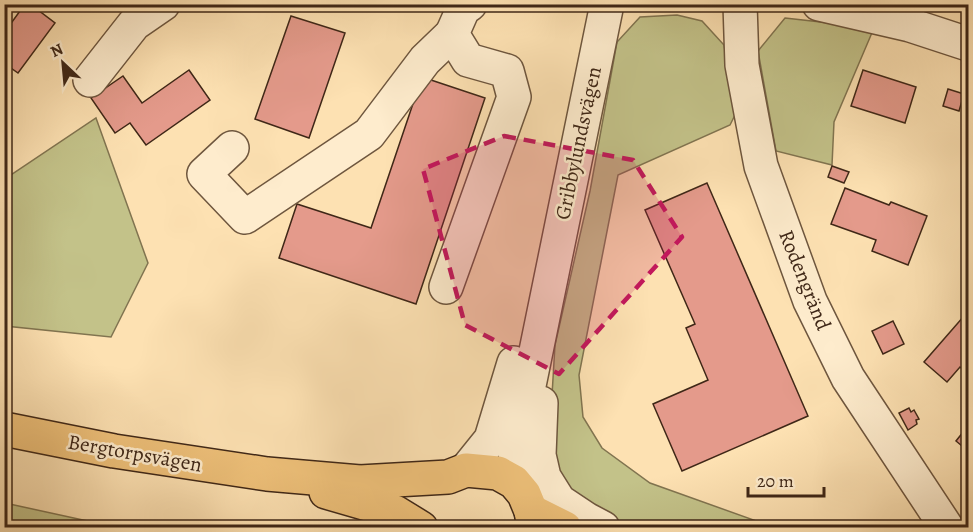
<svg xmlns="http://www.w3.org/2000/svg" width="973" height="532" font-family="Alegreya,serif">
<rect width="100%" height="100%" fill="#fde1b2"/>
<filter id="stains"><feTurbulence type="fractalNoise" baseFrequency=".00333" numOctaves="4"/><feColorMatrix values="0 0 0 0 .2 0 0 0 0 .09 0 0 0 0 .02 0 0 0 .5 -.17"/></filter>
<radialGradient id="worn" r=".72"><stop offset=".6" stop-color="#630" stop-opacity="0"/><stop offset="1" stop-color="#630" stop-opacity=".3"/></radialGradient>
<g fill="#c3c289" stroke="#817450" stroke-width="1.5">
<path d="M677 15 702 21 724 45 736 113 730 125 618 175 579 375 583 417 602 448 650 483 773 527H629L579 504 551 469 550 429 555 345 590 191 617 42 640 17Z"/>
<path d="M785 18 874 28 834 122 832 165 776 151 758 51Z"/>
<path d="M96 118 148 263 111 337 5 326V179Z"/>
<path d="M5 503 115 527H5Z"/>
</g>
<g fill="#e49a8b" stroke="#3f2717" stroke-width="1.5">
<path d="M25 4H30L55 23 18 73 4 63V33Z"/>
<path d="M291 16 345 33 309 138 255 119Z"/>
<path d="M189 70 210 100 146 145 130 123 115 133 91 98 123 76 142 103Z"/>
<path d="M863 70 916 87 905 123 851 106Z"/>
<path d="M422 77 485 98 416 304 279 258 297 204 371 228Z"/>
<path d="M948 89 964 94 959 111 943 106Z"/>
<path d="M832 166 849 172 844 183 828 177Z"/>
<path d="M707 183 808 416 682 471 653 404 708 380 686 328 695 324 645 210Z"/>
<path d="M845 188 889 205 891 202 927 216 908 265 872 251 876 240 831 224Z"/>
<path d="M964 316 968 319V341L964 347 968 351V368L966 372 960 367 947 382 924 362Z"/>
<path d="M893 321 904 344 883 354 872 331Z"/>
<path d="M909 408 911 412 914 410 919 419 916 420 917 424 908 430 899 413Z"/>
<path d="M968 426V451L956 441Z"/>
</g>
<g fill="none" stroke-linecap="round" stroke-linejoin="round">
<g stroke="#6e563e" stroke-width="36">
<g id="minor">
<path d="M740 4 742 65 761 166 810 301 848 378 947 528"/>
<path d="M819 4 910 25 968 44"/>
<path d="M90 80 134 24 163 4"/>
<path d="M232 148 204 174 245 217 369 134 425 60 452 34"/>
<path d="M446 287 514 97 507 71 468 60 452 34 463 9 470 4"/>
<path d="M541 403 539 455 544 477 559 501 586 519 603 528"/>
<path d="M466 470 491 439 514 363"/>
<path d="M524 494 515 454 607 4"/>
</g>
</g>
<g stroke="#3f2717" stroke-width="36">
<g id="major">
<path d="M4 429 114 451 267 474 360 482 448 477 466 470 498 473 514 482 524 494 531 511 534 528"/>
<path d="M326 492 395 512 421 528"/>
<path d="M531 511 565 528"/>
</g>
</g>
<use href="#minor" stroke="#feeccd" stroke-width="33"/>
<use href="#major" stroke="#eec079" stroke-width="33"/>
</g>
<path fill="#c2185b" fill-opacity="0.2" stroke="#c2185b" stroke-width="4.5" stroke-dasharray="12 8" stroke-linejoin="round" d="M504 136 633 160 682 237 559 374 465 325 423 169Z"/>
<g text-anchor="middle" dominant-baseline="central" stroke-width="5" stroke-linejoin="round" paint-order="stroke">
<g font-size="21" fill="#3f2717" stroke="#feeccd">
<text transform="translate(578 143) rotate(-78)">Gribbylundsvägen</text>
<text transform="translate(805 280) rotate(68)">Rodengränd</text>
<text transform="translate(135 453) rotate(10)">Bergtorpsvägen</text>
</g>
</g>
<rect width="973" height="532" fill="none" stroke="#fde1b2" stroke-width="24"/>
<rect x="6" y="6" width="961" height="520" fill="none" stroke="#3f2717" stroke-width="3"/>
<rect x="12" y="12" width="949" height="508" fill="none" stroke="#3f2717" stroke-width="1.5"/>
<g transform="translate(63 63) rotate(334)" stroke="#feeccd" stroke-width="4.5" paint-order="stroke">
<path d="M0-4.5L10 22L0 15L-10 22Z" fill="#3f2717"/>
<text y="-9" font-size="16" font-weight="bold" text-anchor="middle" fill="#3f2717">N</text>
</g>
<path d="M748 487v9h76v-9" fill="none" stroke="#3f2717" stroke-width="3"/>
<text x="757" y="487" font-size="18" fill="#3f2717" stroke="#feeccd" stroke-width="4.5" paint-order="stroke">20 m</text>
<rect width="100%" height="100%" filter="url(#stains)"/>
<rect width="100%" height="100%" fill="url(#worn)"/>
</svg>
